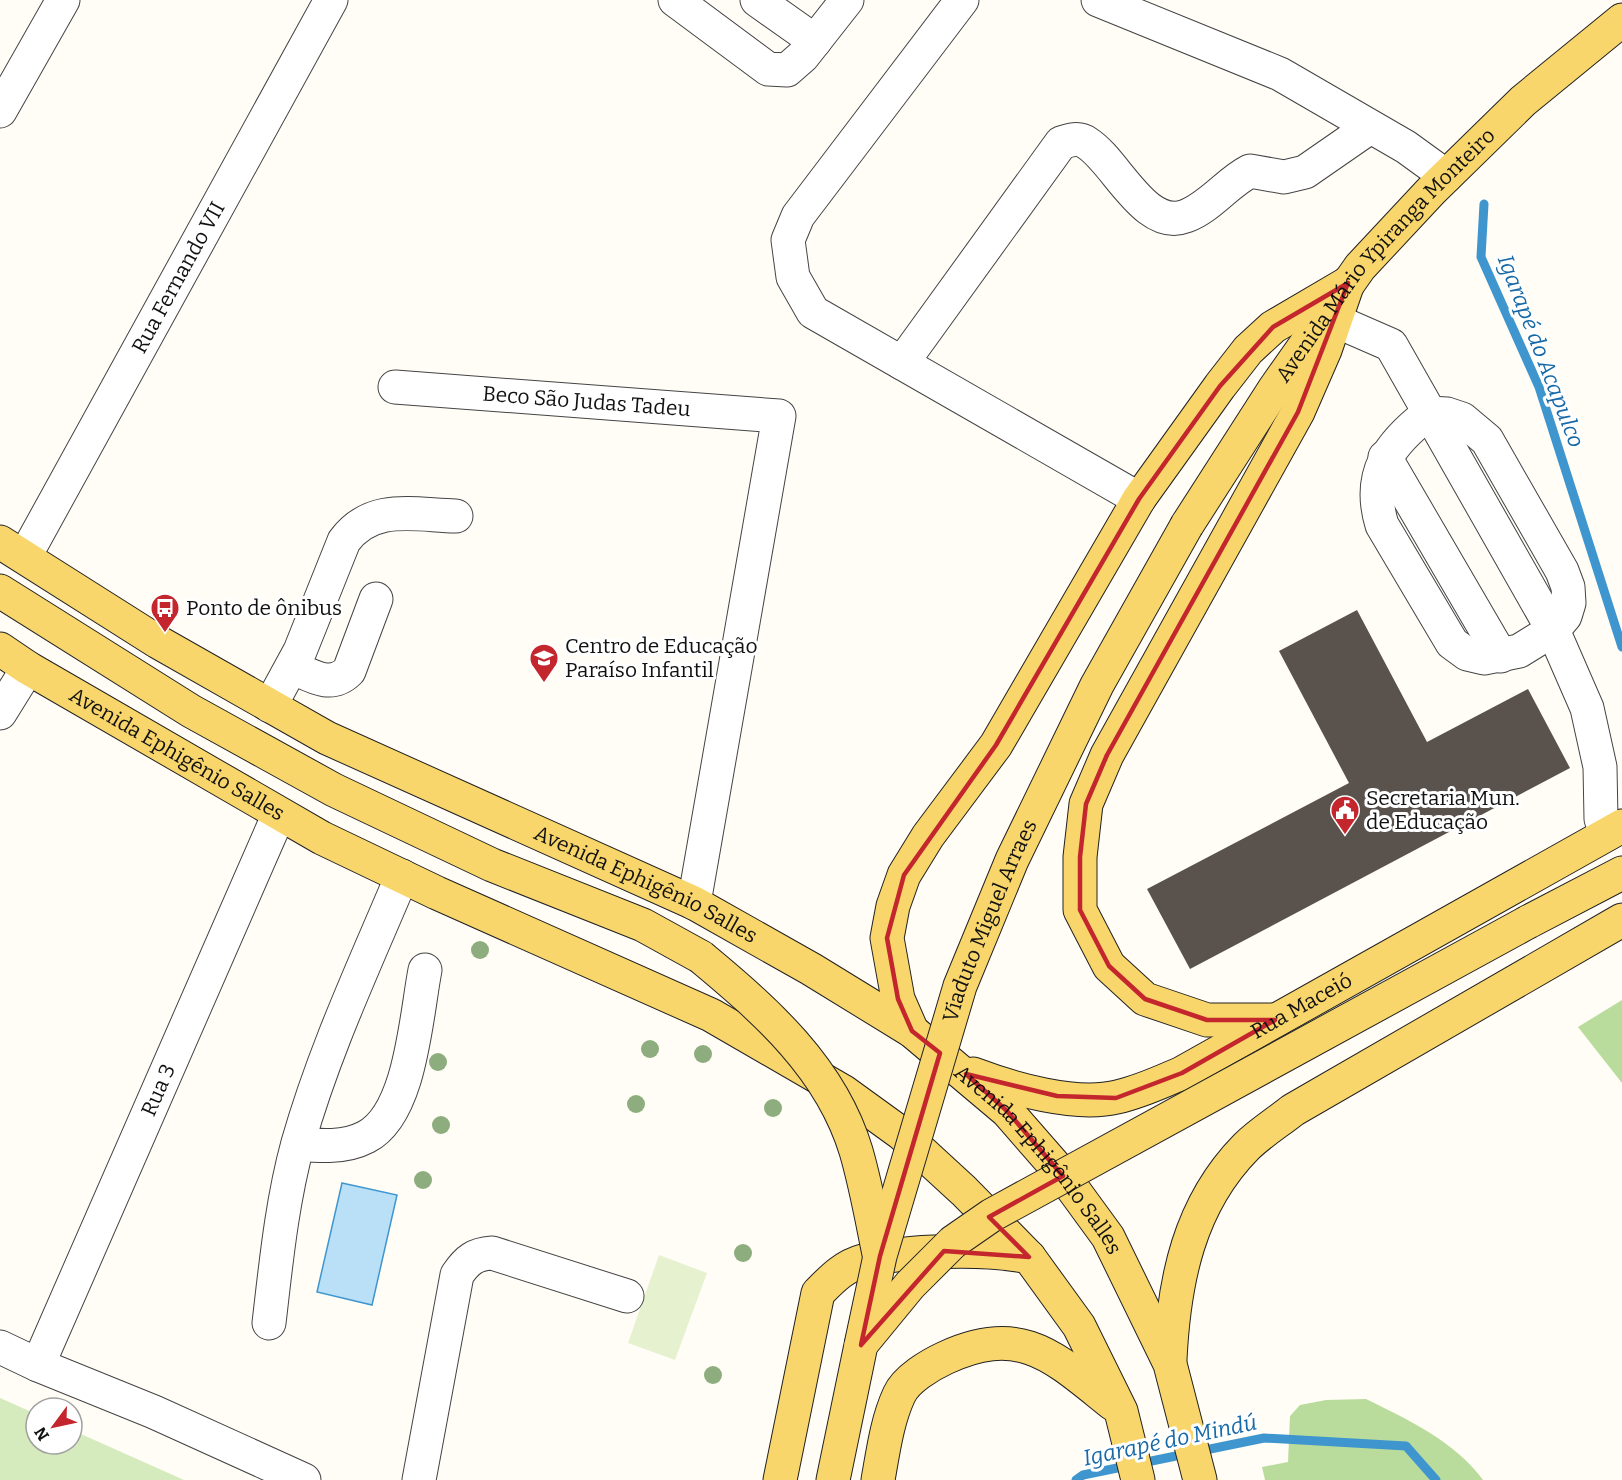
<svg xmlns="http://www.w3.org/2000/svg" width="1622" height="1480" font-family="Bitter,serif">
<rect width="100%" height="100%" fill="#fffdf5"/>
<path fill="#d5ebbd" d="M0 1398 36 1414V1444H72V1430L184 1480H0Z"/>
<g fill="#b9dc9c">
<path d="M1622 1000V1083L1578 1027Z"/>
<path d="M1366 1399C1407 1419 1456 1442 1483 1480H1265L1262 1467 1288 1462 1290 1416 1300 1405 1326 1400Z"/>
</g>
<path fill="#e6f2cf" d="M659 1255 707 1273 675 1360 628 1343Z"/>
<path fill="#b9e0f7" stroke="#3f96cf" stroke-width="1.5" d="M342 1183 397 1195 372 1305 317 1292Z"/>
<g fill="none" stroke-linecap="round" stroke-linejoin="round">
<g stroke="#3f96cf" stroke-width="9">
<path d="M1484 204 1481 257 1539 387 1622 647"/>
<path d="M1076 1480 1083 1475 1264 1438 1406 1446 1436 1480"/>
</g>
</g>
<path fill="#5a524d" d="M1357 610 1427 742 1528 689 1570 768 1190 969 1147 889 1349 783 1279 651Z"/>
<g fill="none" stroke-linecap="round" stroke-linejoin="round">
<g stroke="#444" stroke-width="35">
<g id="minor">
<path d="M675 0 768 69 787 70 803 56 847 0"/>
<path d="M757 0 815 41"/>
<path d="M962 0 798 216 788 240 793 277 813 312 1139 499"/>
<path d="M1098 0 1280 74 1406 147 1446 176"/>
<path d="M0 111 63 0"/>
<path d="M1336 321 1391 345 1553 630 1587 708 1600 767 1601 819 1607 834"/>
<path d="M902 363 1061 143C1069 140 1079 137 1087 143 1116 161 1145 232 1186 216 1210 207 1228 182 1250 171L1284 177 1305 172 1370 127"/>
<path id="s1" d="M395 387 779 416 694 903"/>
<path d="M1429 413 1447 414 1462 419 1487 440 1562 571 1568 587 1569 603 1565 616 1553 630 1519 651 1484 658 1467 654 1452 643 1382 525C1366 473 1390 443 1429 413Z"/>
<path d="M1385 457 1501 656"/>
<path id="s2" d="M25 556 331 0"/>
<path d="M292 667C312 676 331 689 349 671L376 599"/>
<path d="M270 706 300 651 344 541C372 503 414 515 456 516"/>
<path d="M0 713 28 668"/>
<path d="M298 1144C320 1146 345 1148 366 1137 411 1114 416 1016 425 970"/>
<path d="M269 1323C276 1263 282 1201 298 1143 324 1051 365 964 402 876"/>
<path d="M0 1347 38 1365 154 1412 304 1480"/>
<path id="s3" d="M38 1365 279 814"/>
<path d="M419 1480 457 1275C467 1260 475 1254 492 1253L627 1296"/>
</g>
</g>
<g stroke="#222" stroke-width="35">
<g id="major">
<path id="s4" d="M1187 525 1275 388 1360 267 1431 191 1523 101 1622 20"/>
<path id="s5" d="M0 542 158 642 327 738 694 903 811 969 912 1031 1007 1111 1062 1174 1108 1237 1170 1364 1200 1480"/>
<path d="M0 591 191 711 334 790 492 865 643 925 701 957"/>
<path id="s6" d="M0 649 28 668 322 838 437 893 711 1015 844 1092 902 1134 964 1191 1029 1257 1079 1326 1121 1411 1138 1480"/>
<path d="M1528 922 1622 873"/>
<path d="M1275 1020H1207L1145 999 1109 966 1080 910V857L1086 804 1107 755 1298 412 1325 350 1348 283"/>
<path d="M912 1031 898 999 887 938 893 906 904 875 928 836 996 745 1139 499 1220 386 1248 350 1273 327 1348 283"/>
<path id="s7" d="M973 1074C1013 1089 1075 1107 1117 1097 1140 1092 1161 1082 1182 1073L1622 826"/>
<path d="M1170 1359C1174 1280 1189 1205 1246 1147 1260 1133 1278 1122 1293 1110L1622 920"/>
<path d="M780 1480 818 1293C831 1280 844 1266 863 1261 908 1250 984 1248 1029 1257"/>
<path d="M833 1480 861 1345"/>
<path d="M878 1480C883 1452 887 1421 899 1395 906 1379 930 1365 945 1358 1022 1322 1055 1358 1113 1404"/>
</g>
</g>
<use href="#minor" stroke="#fff" stroke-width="33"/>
<use href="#major" stroke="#f9d66b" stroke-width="33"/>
<g stroke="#222" stroke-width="35" stroke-linecap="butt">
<g id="major-bridge">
<path d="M701 957C766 1011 831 1068 856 1151 866 1185 872 1220 879 1254"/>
<path d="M864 1341 910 1285 953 1242 992 1215 1528 922"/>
<path id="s8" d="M861 1345 880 1256 960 986 1012 860 1097 685 1187 525"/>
</g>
</g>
<use href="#major-bridge" stroke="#f9d66b" stroke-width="33"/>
</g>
<g fill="#8dad7f">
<circle cx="480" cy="950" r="9"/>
<circle cx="650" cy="1049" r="9"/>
<circle cx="703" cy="1054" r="9"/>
<circle cx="438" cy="1062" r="9"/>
<circle cx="636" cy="1104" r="9"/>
<circle cx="773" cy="1108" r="9"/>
<circle cx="441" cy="1125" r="9"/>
<circle cx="423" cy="1180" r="9"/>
<circle cx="743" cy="1253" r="9"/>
<circle cx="713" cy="1375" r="9"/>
</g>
<path fill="none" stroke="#c4262e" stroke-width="4.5" stroke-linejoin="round" d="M1348 283 1298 412 1107 755 1086 804 1080 857V910L1109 966 1145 999 1207 1020H1275L1182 1073 1116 1098 1057 1096 966 1074 1007 1111 1063 1176 989 1217 1029 1257 944 1251 861 1345 880 1256 940 1053 912 1031 898 999 887 938 904 875 996 745 1139 499 1220 386 1273 327Z"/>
<defs>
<g id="bus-pin" transform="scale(1.5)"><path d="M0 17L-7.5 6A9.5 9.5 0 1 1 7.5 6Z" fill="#c4262e" stroke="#fff"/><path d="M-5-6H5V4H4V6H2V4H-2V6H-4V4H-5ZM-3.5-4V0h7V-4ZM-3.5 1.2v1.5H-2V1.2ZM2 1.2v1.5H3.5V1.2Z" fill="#fff"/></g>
<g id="school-pin" transform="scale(1.5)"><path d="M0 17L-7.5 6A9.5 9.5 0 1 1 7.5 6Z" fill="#c4262e" stroke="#fff"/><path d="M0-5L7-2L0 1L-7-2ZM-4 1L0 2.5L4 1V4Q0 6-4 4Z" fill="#fff"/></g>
<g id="civic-pin" transform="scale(1.5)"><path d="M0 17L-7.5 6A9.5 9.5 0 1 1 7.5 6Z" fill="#c4262e" stroke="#fff"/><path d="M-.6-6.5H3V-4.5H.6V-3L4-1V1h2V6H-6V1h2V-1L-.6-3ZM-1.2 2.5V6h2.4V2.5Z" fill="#fff"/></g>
</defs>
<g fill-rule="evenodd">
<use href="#bus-pin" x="165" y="608"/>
<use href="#school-pin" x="544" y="658"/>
<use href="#civic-pin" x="1345" y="810"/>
</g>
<g text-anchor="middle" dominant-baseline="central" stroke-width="6" stroke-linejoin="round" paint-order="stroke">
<g font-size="21" fill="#111" stroke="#fff">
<text stroke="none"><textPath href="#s4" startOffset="336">Avenida Mário Ypiranga Monteiro</textPath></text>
<text stroke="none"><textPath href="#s2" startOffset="318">Rua Fernando VII</textPath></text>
<text stroke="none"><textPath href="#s1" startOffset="192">Beco São Judas Tadeu</textPath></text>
<text stroke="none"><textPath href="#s6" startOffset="206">Avenida Ephigênio Salles</textPath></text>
<text stroke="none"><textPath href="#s5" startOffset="732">Avenida Ephigênio Salles</textPath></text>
<text stroke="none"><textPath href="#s8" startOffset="444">Viaduto Miguel Arraes</textPath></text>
<text stroke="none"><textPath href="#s7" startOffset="354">Rua Maceió</textPath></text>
<text stroke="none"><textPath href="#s3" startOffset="300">Rua 3</textPath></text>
<text stroke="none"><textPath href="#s5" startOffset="1218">Avenida Ephigênio Salles</textPath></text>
</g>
<g font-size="21" fill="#111" stroke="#fff" text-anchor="start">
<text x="186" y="608">Ponto de ônibus</text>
<text x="565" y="646">Centro de Educação<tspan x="565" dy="24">Paraíso Infantil</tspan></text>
<text x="1366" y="798">Secretaria Mun.<tspan x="1366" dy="24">de Educação</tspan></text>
</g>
<g font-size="22" font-style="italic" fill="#1768a6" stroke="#fff">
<text transform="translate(1541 351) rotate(69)">Igarapé do Acapulco</text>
<text transform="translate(1170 1440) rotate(-12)">Igarapé do Mindú</text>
</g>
</g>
<g transform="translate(54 1426) rotate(237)"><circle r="28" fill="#ffffff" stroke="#a0a0a0" stroke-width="1.5"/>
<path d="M0-4.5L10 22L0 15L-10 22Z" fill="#c4262e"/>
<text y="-9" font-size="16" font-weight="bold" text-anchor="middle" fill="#111111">N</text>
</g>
</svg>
